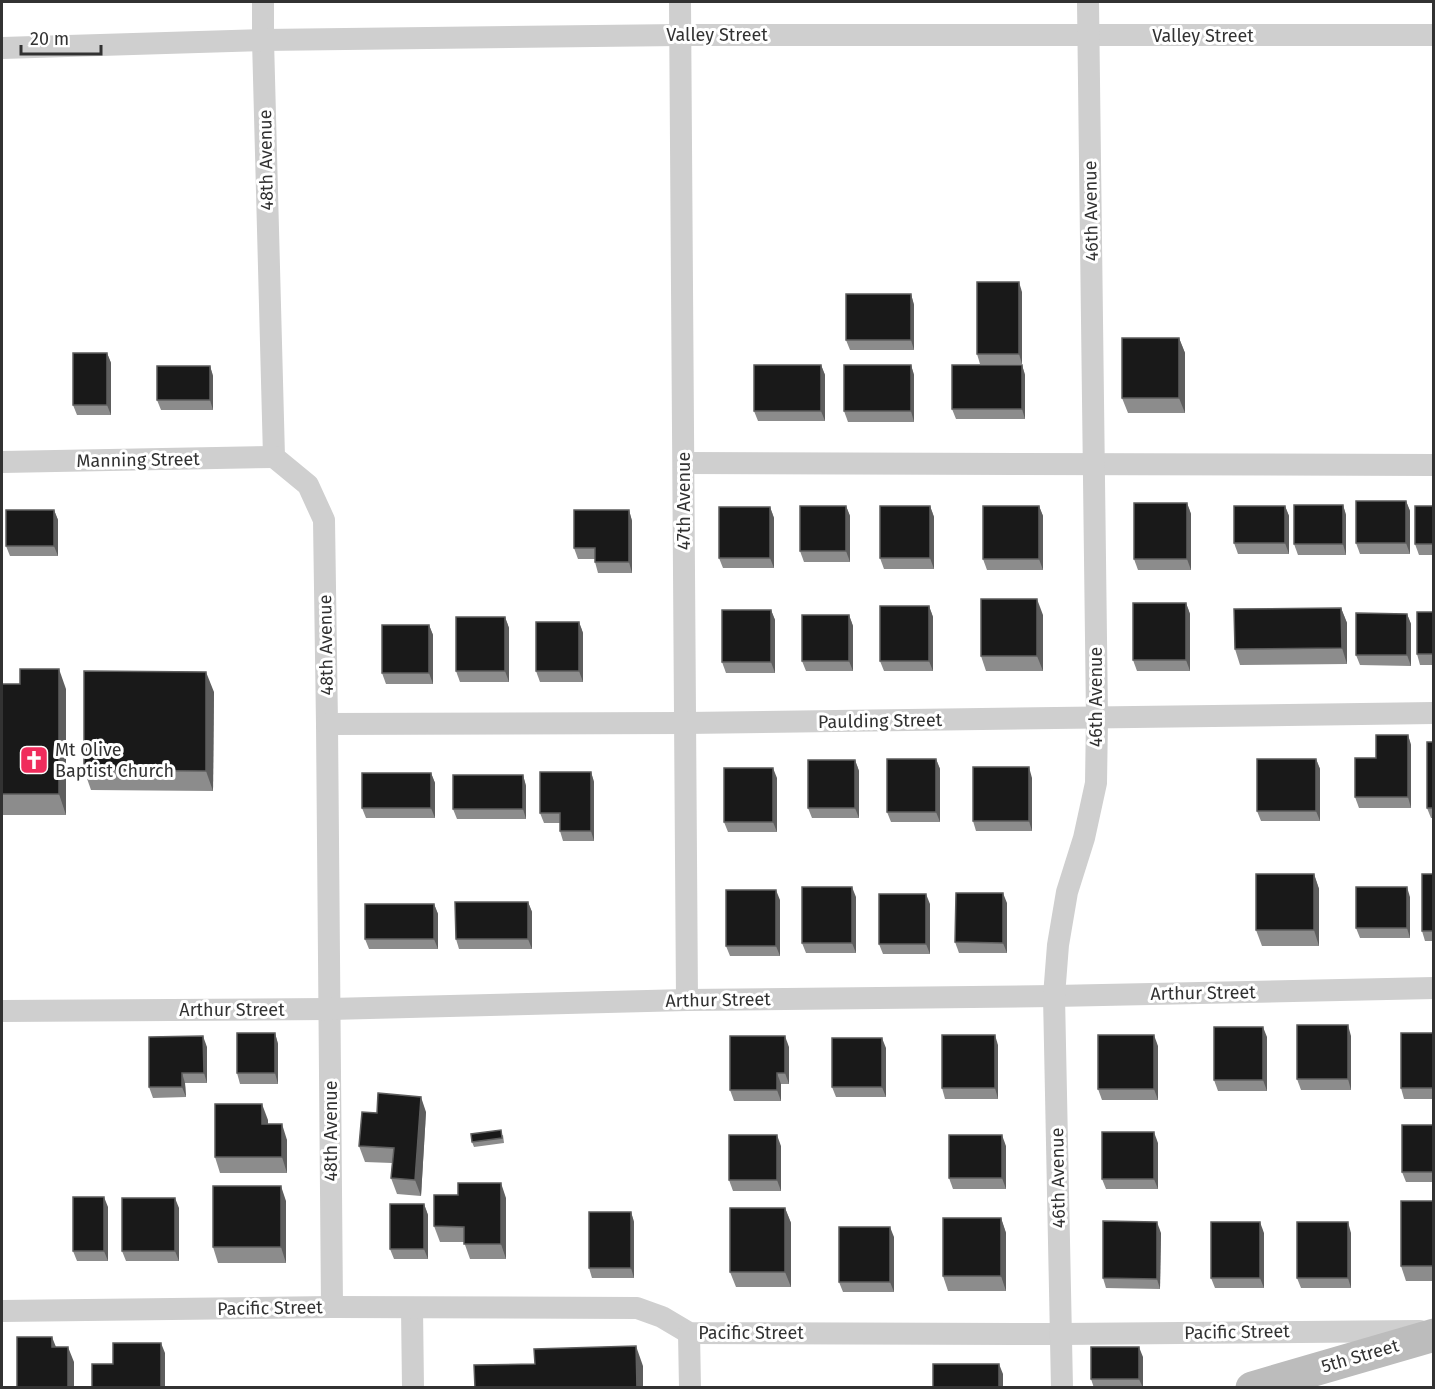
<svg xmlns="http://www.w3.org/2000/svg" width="1435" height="1389" font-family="'Fira Sans',sans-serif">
<rect width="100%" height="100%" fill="#fff"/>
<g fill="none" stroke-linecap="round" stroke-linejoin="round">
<g stroke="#cfcfcf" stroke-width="22">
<path d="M263 2V40L274 457 308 485 324 520 327 724 332 1307"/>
<path d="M680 2 687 1000"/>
<path d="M2 48 263 40 680 35H1434"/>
<path d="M2 462 274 457"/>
<path d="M684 463 1434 465"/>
<path d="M327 724 686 723 1434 713"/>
<path d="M2 1011 330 1009 687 1000 1054 996 1434 988"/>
<path d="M412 1308 413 1388"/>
<path d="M2 1311 332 1307 637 1308 662 1317 689 1333 1060 1334 1420 1331"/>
<path d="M689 1333 690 1388"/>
<path d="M1062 1388 1054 996 1058 945 1067 892 1084 838 1096 783 1097 718 1088 2"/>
</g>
<path stroke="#bcbcbc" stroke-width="33" d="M1252 1388 1434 1335"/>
</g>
<g fill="#8c8c8c">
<path d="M1022 292V364H980L977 354Z"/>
<path d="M911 294 914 305V350H850L846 340Z"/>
<path d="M1179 338 1185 353V413H1128L1122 398Z"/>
<path d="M107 353 111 363V415H77L73 405Z"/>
<path d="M821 365 825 375V421H758L754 411Z"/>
<path d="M911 365 914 375V422H848L844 411Z"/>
<path d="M1022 365 1025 375V419H956L952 409Z"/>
<path d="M210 366 213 376V410H161L157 400Z"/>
<path d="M1406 501 1410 511V554H1360L1356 543Z"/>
<path d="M1187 503 1191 514V570H1138L1134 559Z"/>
<path d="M1343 505 1346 515V555H1298L1294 544Z"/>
<path d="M846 506 850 516V562H804L800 551Z"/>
<path d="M930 506 934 517V569H884L880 558Z"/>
<path d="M1039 506 1043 516V570H987L983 559Z"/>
<path d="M1285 506 1289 516V554H1238L1234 543Z"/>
<path d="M1434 506V555H1419L1415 544Z"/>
<path d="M770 507 774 518V568H723L719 558Z"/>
<path d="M54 510 58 520V556H10L6 546Z"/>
<path d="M629 510 632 521V573H598L595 562V559H578L574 548Z"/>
<path d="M1186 603 1190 614V671H1137L1133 660Z"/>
<path d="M929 606 933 617V671H884L880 661Z"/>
<path d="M1341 608 1347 623V664L1240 665 1235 649Z"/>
<path d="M771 610 775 620V673H726L722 662Z"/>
<path d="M1434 612V665H1420L1417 654Z"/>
<path d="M1407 614 1411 624V666L1360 665 1356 655Z"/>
<path d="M849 615 853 626V671H806L802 661Z"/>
<path d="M1043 615V671H986L981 656Z"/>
<path d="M505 617 509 628V682H460L456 671Z"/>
<path d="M579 622 583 633V682H540L536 671Z"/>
<path d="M429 625 433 635V684H386L382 673Z"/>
<path d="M2 684 66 689V815H2Z"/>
<path d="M214 692 213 791 91 790 84 770Z"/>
<path d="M1408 735 1411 745V808H1359L1355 797Z"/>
<path d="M1434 742V818H1431L1427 808Z"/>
<path d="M936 759 940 769V822H891L887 812Z"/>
<path d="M1316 759 1320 769V821H1261L1257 811Z"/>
<path d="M855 760 859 771V818H812L808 808Z"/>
<path d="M591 772 594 782V841H563L560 831V823H544L540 813Z"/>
<path d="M431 773 435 783V818H366L362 808Z"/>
<path d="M523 775 526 786V819H457L453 809Z"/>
<path d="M777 778V832H728L724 822Z"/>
<path d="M1032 778V831H976L973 821Z"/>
<path d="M1314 874 1319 889V946H1262L1256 930Z"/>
<path d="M1434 874V941H1425L1422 931Z"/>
<path d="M856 897V953H806L802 943Z"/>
<path d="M1410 897V938H1360L1356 928Z"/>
<path d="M780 900V956H730L726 946Z"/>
<path d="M528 902 532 912V949H459L456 939Z"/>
<path d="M1007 903V953H959L955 942Z"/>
<path d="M434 904 438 914V949H369L365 939Z"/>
<path d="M930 904V954H883L879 944Z"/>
<path d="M275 1033 278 1044V1084H240L237 1073Z"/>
<path d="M1434 1033V1099H1404L1401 1088Z"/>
<path d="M1351 1036V1090H1301L1297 1079Z"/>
<path d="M1267 1037V1091H1218L1214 1080Z"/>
<path d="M998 1045V1099H945L942 1088Z"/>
<path d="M1158 1046V1100H1102L1098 1089Z"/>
<path d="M207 1047V1083H185L186 1097 153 1098 149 1087Z"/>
<path d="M789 1047V1084H781V1101H734L730 1090Z"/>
<path d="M886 1048V1097H836L832 1087Z"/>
<path d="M426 1112 421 1196 397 1194 391 1178 392 1163 365 1162 359 1146 377 1113Z"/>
<path d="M268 1120V1124L287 1140V1173H220L215 1157Z"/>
<path d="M1434 1125V1182H1406L1402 1172Z"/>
<path d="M503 1135 504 1143 474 1147 472 1142Z"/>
<path d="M1158 1143V1189H1106L1102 1179Z"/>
<path d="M781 1146V1191H733L729 1180Z"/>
<path d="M1006 1146V1189H953L949 1178Z"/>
<path d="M506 1198V1259H470L464 1242H440L434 1226Z"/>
<path d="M286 1201V1263H218L213 1247Z"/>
<path d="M1434 1201V1281H1406L1401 1266Z"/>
<path d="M424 1204 428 1215V1259H394L390 1249Z"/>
<path d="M108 1207V1261H77L73 1251Z"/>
<path d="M179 1208V1261H126L122 1251Z"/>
<path d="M785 1208 791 1223V1287H736L730 1272Z"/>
<path d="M631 1212 634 1222V1278H592L589 1268Z"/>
<path d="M1001 1218 1006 1233V1291H948L943 1276Z"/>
<path d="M1161 1233 1160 1289 1106 1288 1103 1278Z"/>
<path d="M1264 1233V1288H1215L1211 1278Z"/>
<path d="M1351 1233V1288H1301L1297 1278Z"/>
<path d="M894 1237V1292H843L839 1282Z"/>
<path d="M1143 1357V1388H1094L1091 1379Z"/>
</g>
<g fill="#5e5e5e">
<path d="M1019 282 1022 292V364L1019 354Z"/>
<path d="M911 294 914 305V350L911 340Z"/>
<path d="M1179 338 1185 353V413L1179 398Z"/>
<path d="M107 353 111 363V415L107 405Z"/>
<path d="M821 365 825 375V421L821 411Z"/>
<path d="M911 365 914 375V422L911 411Z"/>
<path d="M1022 365 1025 375V419L1022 409Z"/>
<path d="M210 366 213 376V410L210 400Z"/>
<path d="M1406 501 1410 511V554L1406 543Z"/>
<path d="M1187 503 1191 514V570L1187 559Z"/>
<path d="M1343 505 1346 515V555L1343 544Z"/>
<path d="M846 506 850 516V562L846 551Z"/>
<path d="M930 506 934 517V569L930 558Z"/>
<path d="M1039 506 1043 516V570L1039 559Z"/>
<path d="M1285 506 1289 516V554L1285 543Z"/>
<path d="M770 507 774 518V568L770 558Z"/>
<path d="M54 510 58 520V556L54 546Z"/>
<path d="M629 510 632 521V573L629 562Z"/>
<path d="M1037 599 1043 615V671L1037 656Z"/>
<path d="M1186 603 1190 614V671L1186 660Z"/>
<path d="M929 606 933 617V671L929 661Z"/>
<path d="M1341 608 1347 623V664L1342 648Z"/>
<path d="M771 610 775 620V673L771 662Z"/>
<path d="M1407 614 1411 624V666L1407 655Z"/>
<path d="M849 615 853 626V671L849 661Z"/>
<path d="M505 617 509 628V682L505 671Z"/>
<path d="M579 622 583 633V682L579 671Z"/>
<path d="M429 625 433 635V684L429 673Z"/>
<path d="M59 669 66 689V815L59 794Z"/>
<path d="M206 672 214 692 213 791 206 771Z"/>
<path d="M1408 735 1411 745V808L1408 797Z"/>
<path d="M936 759 940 769V822L936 812Z"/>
<path d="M1316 759 1320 769V821L1316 811Z"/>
<path d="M855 760 859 771V818L855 808Z"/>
<path d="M1029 767 1032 778V831L1029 821Z"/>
<path d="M773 768 777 778V832L773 822Z"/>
<path d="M591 772 594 782V841L591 831Z"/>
<path d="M431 773 435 783V818L431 808Z"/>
<path d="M523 775 526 786V819L523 809Z"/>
<path d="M1314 874 1319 889V946L1314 930Z"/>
<path d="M852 887 856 897V953L852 943Z"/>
<path d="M1407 887 1410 897V938L1407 928Z"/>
<path d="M776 890 780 900V956L776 946Z"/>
<path d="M1003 893 1007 903V953L1003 943Z"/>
<path d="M926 894 930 904V954L926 944Z"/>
<path d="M528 902 532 912V949L528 939Z"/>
<path d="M434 904 438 914V949L434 939Z"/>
<path d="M1348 1025 1351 1036V1090L1348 1079Z"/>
<path d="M1263 1027 1267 1037V1091L1263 1080Z"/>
<path d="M275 1033 278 1044V1084L275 1073Z"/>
<path d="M995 1035 998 1045V1099L995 1088Z"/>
<path d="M1154 1035 1158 1046V1100L1154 1089Z"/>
<path d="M203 1036 207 1047V1083L204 1073Z"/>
<path d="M785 1036 789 1047V1084L785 1073Z"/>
<path d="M882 1038 886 1048V1097L882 1087Z"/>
<path d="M182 1073 185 1083 186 1097 182 1087Z"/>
<path d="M777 1073 781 1084V1101L777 1090Z"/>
<path d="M421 1097 426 1112 421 1196 415 1180Z"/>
<path d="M262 1104 268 1120V1140L262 1124Z"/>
<path d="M282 1124 287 1140V1173L282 1157Z"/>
<path d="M1154 1132 1158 1143V1189L1154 1179Z"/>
<path d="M777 1135 781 1146V1191L777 1180Z"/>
<path d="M1002 1135 1006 1146V1189L1002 1178Z"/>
<path d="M501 1183 506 1198V1259L501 1244Z"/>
<path d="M281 1186 286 1201V1263L281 1247Z"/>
<path d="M104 1197 108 1207V1261L104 1251Z"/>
<path d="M175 1198 179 1208V1261L175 1251Z"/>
<path d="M424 1204 428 1215V1259L424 1249Z"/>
<path d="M785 1208 791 1223V1287L785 1272Z"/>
<path d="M631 1212 634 1222V1278L631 1268Z"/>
<path d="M1001 1218 1006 1233V1291L1001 1276Z"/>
<path d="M1157 1222 1161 1233 1160 1289 1157 1279Z"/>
<path d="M1260 1222 1264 1233V1288L1260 1278Z"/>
<path d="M1348 1222 1351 1233V1288L1348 1278Z"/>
<path d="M890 1227 894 1237V1292L890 1282Z"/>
<path d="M52 1337 58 1352 52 1347Z"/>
<path d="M161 1343 165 1353V1388H161Z"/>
<path d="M636 1346 643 1366V1388H637Z"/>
<path d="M68 1347 74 1362V1388H68Z"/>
<path d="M1139 1347 1143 1357V1388L1139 1379Z"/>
<path d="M999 1364 1003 1374V1388H999Z"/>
</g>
<g fill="#191919" stroke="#5e5e5e" stroke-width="1.5">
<rect x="977" y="282" width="42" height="72"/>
<rect x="846" y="294" width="65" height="46"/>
<rect x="1122" y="338" width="57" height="60"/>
<rect x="73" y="353" width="34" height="52"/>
<rect x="754" y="365" width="67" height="46"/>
<rect x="844" y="365" width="67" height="46"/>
<rect x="952" y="365" width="70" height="44"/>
<rect x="157" y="366" width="53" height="34"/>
<rect x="1356" y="501" width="50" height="42"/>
<rect x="1134" y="503" width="53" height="56"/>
<rect x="1294" y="505" width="49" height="39"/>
<rect x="800" y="506" width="46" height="45"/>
<rect x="880" y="506" width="50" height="52"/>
<rect x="983" y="506" width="56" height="53"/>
<rect x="1234" y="506" width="51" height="37"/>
<rect x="1415" y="506" width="19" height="38"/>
<rect x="719" y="507" width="51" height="51"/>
<rect x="6" y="510" width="48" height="36"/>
<path d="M574 510H629V562H595V548H574Z"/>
<rect x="981" y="599" width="56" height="57"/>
<rect x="1133" y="603" width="53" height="57"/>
<rect x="880" y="606" width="49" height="55"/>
<path d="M1341 608 1342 648 1235 649 1234 609Z"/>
<rect x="722" y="610" width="49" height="52"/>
<rect x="1417" y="612" width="17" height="42"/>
<path d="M1356 613 1407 614V655H1356Z"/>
<rect x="802" y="615" width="47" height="46"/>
<rect x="456" y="617" width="49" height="54"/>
<rect x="536" y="622" width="43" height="49"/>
<rect x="382" y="625" width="47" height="48"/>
<path d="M20 669H59V794H2V684H20Z"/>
<path d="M84 671 206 672V771L84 770Z"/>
<path d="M1376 735H1408V797H1355V758H1376Z"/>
<rect x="1427" y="742" width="7" height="66"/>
<rect x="887" y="759" width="49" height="53"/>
<rect x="1257" y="759" width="59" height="52"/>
<rect x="808" y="760" width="47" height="48"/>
<rect x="973" y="767" width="56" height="54"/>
<rect x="724" y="768" width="49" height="54"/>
<path d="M540 772H591V831H560V813H540Z"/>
<rect x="362" y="773" width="69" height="35"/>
<rect x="453" y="775" width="70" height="34"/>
<rect x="1256" y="874" width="58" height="56"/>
<rect x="1422" y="874" width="12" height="57"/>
<rect x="802" y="887" width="50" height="56"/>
<rect x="1356" y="887" width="51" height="41"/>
<rect x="726" y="890" width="50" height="56"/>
<path d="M956 893H1003V943L955 942Z"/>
<rect x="879" y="894" width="47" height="50"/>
<path d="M455 902H528V939H456Z"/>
<rect x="365" y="904" width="69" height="35"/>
<rect x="1297" y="1025" width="51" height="54"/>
<rect x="1214" y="1027" width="49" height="53"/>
<rect x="237" y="1033" width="38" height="40"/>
<rect x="1401" y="1033" width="33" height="55"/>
<rect x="942" y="1035" width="53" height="53"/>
<rect x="1098" y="1035" width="56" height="54"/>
<path d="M203 1036 204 1073H182V1087H149V1037Z"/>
<path d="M730 1036H785V1073H777V1090H730Z"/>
<rect x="832" y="1038" width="50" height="49"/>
<path d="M378 1093 421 1097 415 1180 391 1178 394 1148 359 1146 362 1112 377 1113Z"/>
<path d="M215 1104H262V1124H282V1157H215Z"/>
<rect x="1402" y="1125" width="32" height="47"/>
<path d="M501 1130 502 1138 472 1142 471 1134Z"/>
<rect x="1102" y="1132" width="52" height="47"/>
<rect x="729" y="1135" width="48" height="45"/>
<rect x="949" y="1135" width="53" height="43"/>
<path d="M458 1183H501V1244H464V1227L434 1226V1195H458Z"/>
<rect x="213" y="1186" width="68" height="61"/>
<rect x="73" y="1197" width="31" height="54"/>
<rect x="122" y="1198" width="53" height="53"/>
<rect x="1401" y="1201" width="33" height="65"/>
<rect x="390" y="1204" width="34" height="45"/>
<rect x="730" y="1208" width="55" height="64"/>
<rect x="589" y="1212" width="42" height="56"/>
<rect x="943" y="1218" width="58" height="58"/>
<path d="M1103 1221 1157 1222V1279L1103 1278Z"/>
<rect x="1211" y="1222" width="49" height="56"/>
<rect x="1297" y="1222" width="51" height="56"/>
<rect x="839" y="1227" width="51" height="55"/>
<path d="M17 1337H52V1347H68V1388H17Z"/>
<path d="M113 1343H161V1388H92V1364H113Z"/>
<path d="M636 1346 637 1388H475L474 1365 535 1364 534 1349Z"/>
<rect x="1091" y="1347" width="48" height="32"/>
<rect x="933" y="1364" width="66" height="24"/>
</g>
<defs>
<g id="church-square" transform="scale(1.5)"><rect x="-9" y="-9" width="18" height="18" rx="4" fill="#f02c5c" stroke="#fff"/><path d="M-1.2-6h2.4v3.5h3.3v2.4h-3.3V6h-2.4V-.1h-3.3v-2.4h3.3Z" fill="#fff"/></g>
</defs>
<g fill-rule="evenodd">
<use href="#church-square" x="34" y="760"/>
</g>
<g text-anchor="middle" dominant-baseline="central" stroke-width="6" stroke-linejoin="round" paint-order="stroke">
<g font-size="18" fill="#323232" stroke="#fff">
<text x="717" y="35">Valley Street</text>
<text x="1203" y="36">Valley Street</text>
<text transform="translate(266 160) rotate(-91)">48th Avenue</text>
<text transform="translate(1091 211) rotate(-91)">46th Avenue</text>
<text transform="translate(138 460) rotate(-1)">Manning Street</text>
<text transform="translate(684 501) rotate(-90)">47th Avenue</text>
<text transform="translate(326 645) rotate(-91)">48th Avenue</text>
<text transform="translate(1096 697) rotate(-90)">46th Avenue</text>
<text transform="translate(880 721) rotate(-1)">Paulding Street</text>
<text transform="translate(1203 993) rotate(-1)">Arthur Street</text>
<text transform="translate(718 1000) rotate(-1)">Arthur Street</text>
<text x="232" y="1010">Arthur Street</text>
<text transform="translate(331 1131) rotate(-90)">48th Avenue</text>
<text transform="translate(1058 1178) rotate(-91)">46th Avenue</text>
<text transform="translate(270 1308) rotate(-1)">Pacific Street</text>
<text transform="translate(1237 1332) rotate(-1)">Pacific Street</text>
<text x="751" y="1333">Pacific Street</text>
<text transform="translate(1360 1356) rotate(-16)">5th Street</text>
</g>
<g font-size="18" fill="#323232" stroke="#fff" text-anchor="start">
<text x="55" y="750">Mt Olive<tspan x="55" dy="21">Baptist Church</tspan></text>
</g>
</g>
<rect width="1435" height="1389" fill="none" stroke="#323232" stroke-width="6"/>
<path d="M21 45v9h80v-9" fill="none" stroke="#323232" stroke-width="3"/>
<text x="30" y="45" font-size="18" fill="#323232" stroke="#ffffff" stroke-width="4.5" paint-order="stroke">20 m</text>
</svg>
